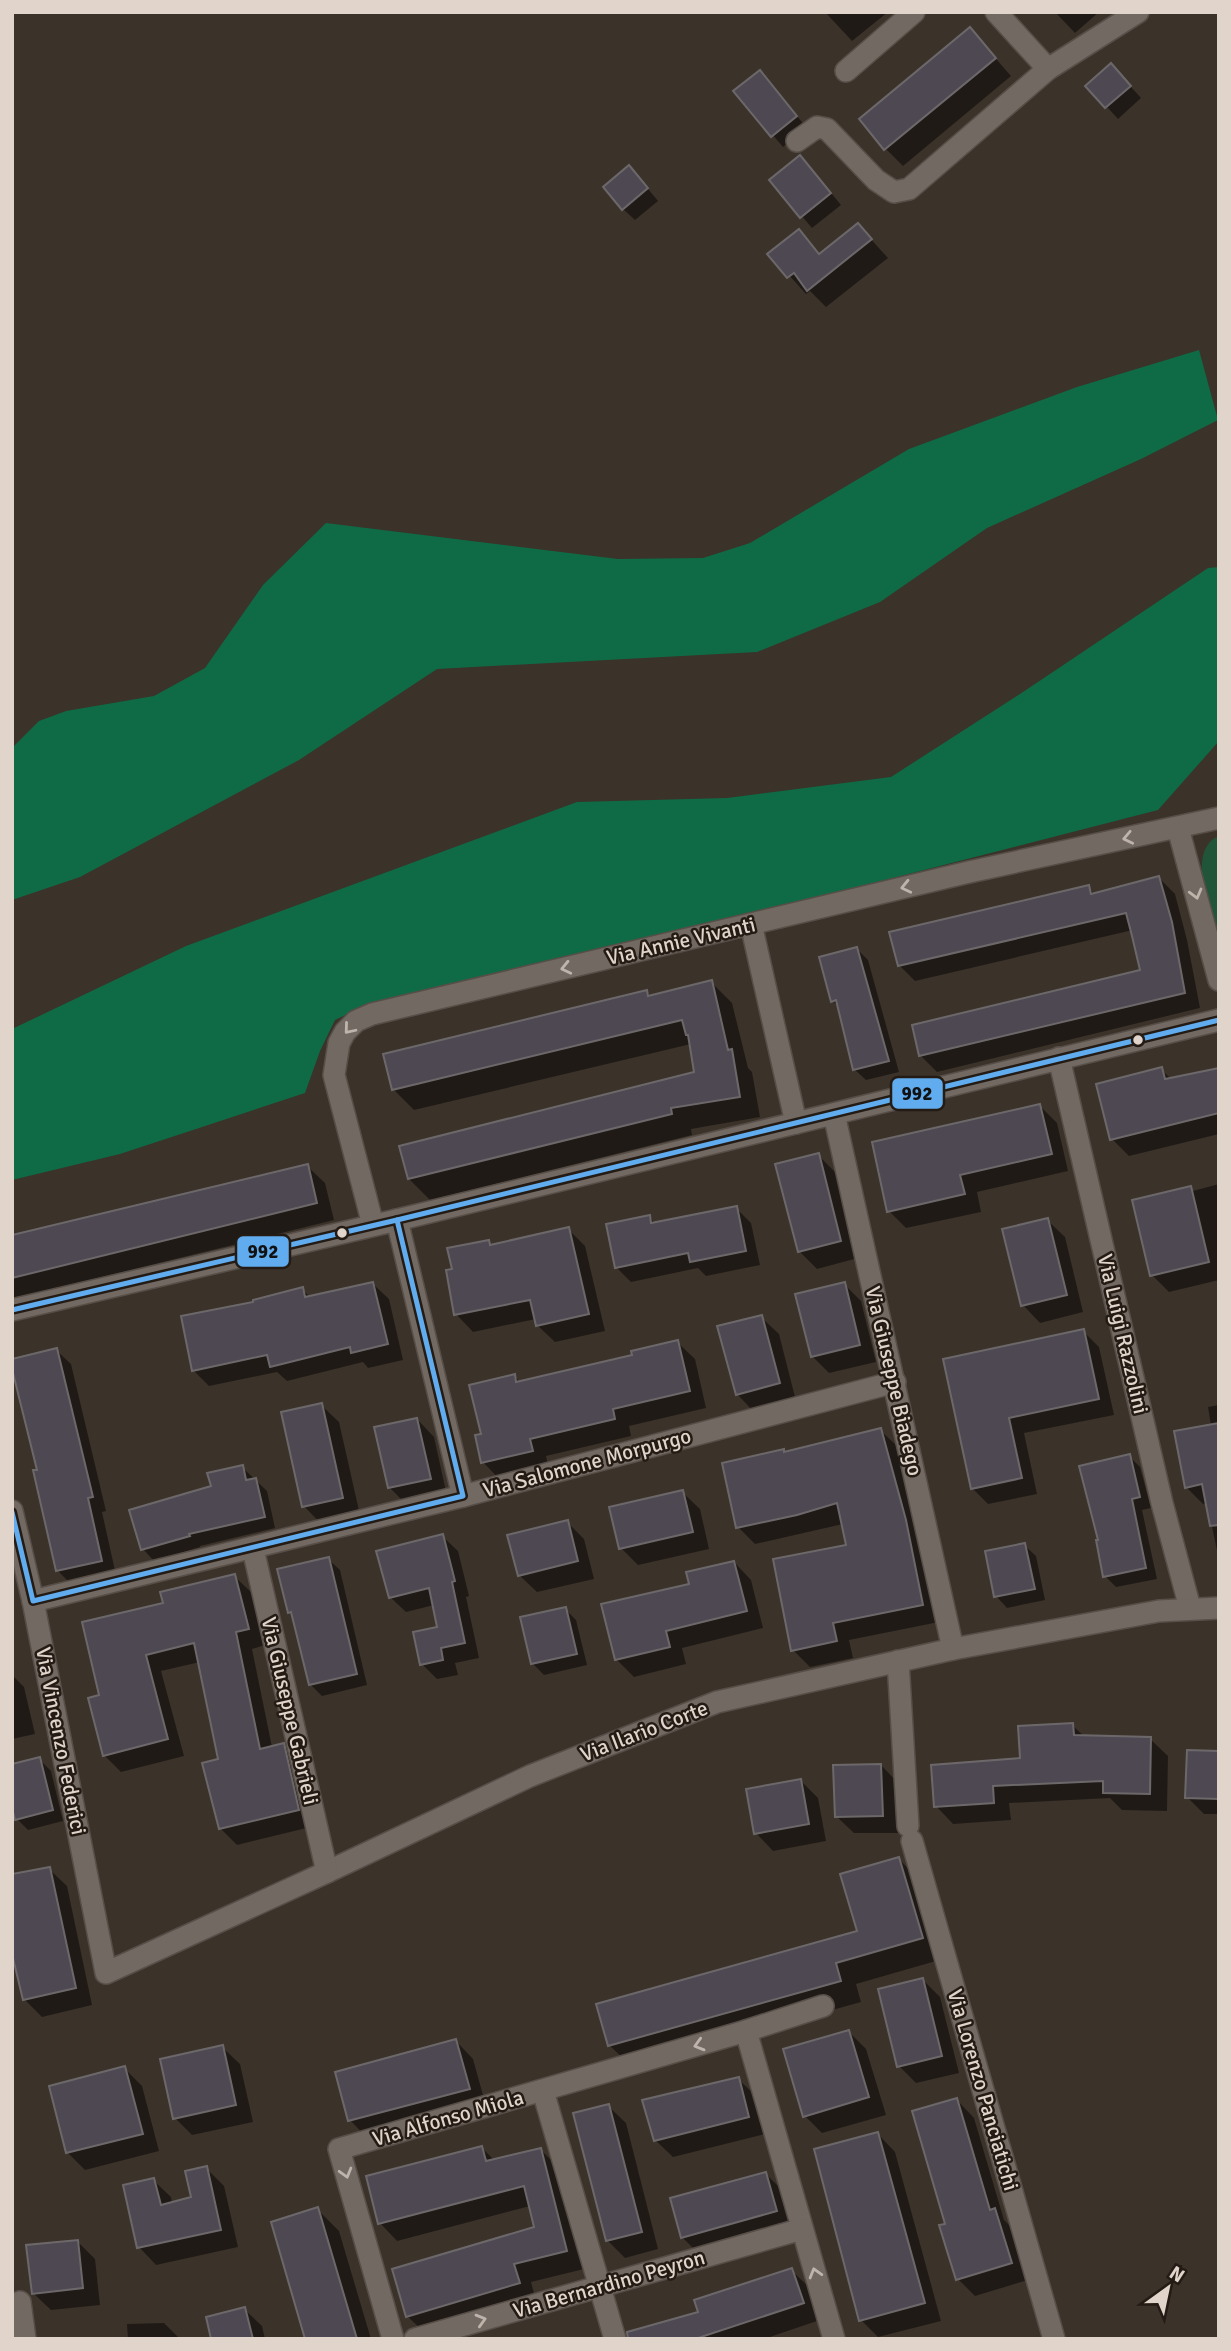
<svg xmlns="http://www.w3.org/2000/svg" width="1231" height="2351" font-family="Signika,sans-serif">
<rect width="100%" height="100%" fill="#3b322a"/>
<path fill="#20553a" d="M1219 836V945C1212 918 1184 850 1219 836Z"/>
<g fill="#0f6b45">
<path d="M1199 350 1218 420 1141 459 987 528 880 602 757 652 437 669 299 760 80 877 12 900V748L39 721 66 711 154 696 205 668 263 585 326 523 618 559 703 558 750 543 909 449 1077 387Z"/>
<path d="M1219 567V741L1158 810 682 932 362 1007 335 1020 320 1051 305 1093 120 1154 12 1180V1029L186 946 577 802 727 798 891 777 1026 690 1208 568Z"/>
</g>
<g fill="#0007">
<path d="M825 12H888L852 41Z"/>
<path d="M1055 12H1099L1075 33Z"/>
<path d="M970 29 1011 76 903 166 885 148Z"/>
<path d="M760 72 807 128 783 147 736 92Z"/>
<path d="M1122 77 1141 98 1118 119 1088 86Z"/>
<path d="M811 168 841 205 812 228 771 180Z"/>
<path d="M640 179 658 201 635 220 623 209Z"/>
<path d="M858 225 888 258 826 307 810 291 806 294 770 254 798 231 821 255Z"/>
<path d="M1159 878 1175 894 1187 940 1200 1008 937 1072 921 1056 914 1026 1142 971 1133 930 915 981 899 965 1088 887 1095 895Z"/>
<path d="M857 949 868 960 899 1072 866 1080 854 1069 840 1008 833 1001Z"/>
<path d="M711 982 732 1003 748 1068 752 1072 760 1117 691 1129 692 1135 430 1200 409 1179 696 1073 691 1044 414 1110 393 1089 647 992 652 997Z"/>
<path d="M1161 1069 1171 1079 1219 1070V1134L1129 1156 1112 1139Z"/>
<path d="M1040 1106 1057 1123 1068 1171 977 1192 981 1212 906 1228 889 1211Z"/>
<path d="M818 1155 835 1172 858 1258 817 1269 799 1251Z"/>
<path d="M307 1166 325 1183 334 1220 12 1299V1237Z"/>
<path d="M1219 1184V1280L1169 1292 1152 1275 1191 1188 1193 1191Z"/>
<path d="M736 1208 751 1223 760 1265 706 1276 698 1268 631 1282 617 1268 649 1217 656 1224Z"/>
<path d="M1047 1220 1065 1237 1083 1312 1040 1323 1023 1305Z"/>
<path d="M568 1229 585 1246 605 1331 555 1342 537 1325 536 1319 473 1332 456 1314 454 1270 488 1242 493 1247Z"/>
<path d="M373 1284 389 1299 403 1360 368 1368 363 1362 287 1381 277 1372 209 1386 193 1370 256 1303 302 1289 311 1298Z"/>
<path d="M844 1284 861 1301 876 1362 829 1373 812 1356Z"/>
<path d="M761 1317 779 1334 796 1401 754 1412 737 1394Z"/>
<path d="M1083 1331 1099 1347 1114 1415 1024 1433 1037 1494 988 1504 972 1488 945 1360Z"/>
<path d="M677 1342 695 1359 706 1408 629 1426 631 1436 546 1456 549 1469 500 1480 483 1462 514 1376 521 1383 634 1356Z"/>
<path d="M56 1350 71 1364 106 1511 102 1512 116 1575 72 1585 57 1570 39 1471Z"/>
<path d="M321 1405 339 1422 360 1515 321 1524 304 1506Z"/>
<path d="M1219 1405V1560L1207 1503 1203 1504 1186 1487 1211 1426 1208 1407Z"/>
<path d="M417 1419 434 1437 447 1496 407 1505 389 1487Z"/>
<path d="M880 1430 898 1447 939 1622 849 1640 853 1658 810 1667 793 1650 848 1546 843 1524 755 1544 738 1527 786 1454Z"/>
<path d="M1129 1456 1140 1467 1151 1508 1142 1510 1157 1579 1116 1587 1105 1576Z"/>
<path d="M242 1467 267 1491 275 1528 200 1546V1547L154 1561 143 1549 213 1488Z"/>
<path d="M682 1492 700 1509 709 1549 638 1565 621 1548Z"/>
<path d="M567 1522 584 1539 594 1579 537 1592 519 1575Z"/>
<path d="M442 1536 458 1551 469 1596 466 1597 479 1658 455 1663 458 1675 437 1679 422 1664 439 1628 434 1605 406 1612 390 1597Z"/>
<path d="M1024 1545 1036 1556 1045 1600 1007 1608 996 1596Z"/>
<path d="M328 1559 340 1570 367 1685 322 1696 310 1684 294 1616 289 1612Z"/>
<path d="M734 1562 751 1580 763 1628 682 1648 686 1664 634 1677 616 1659 691 1585Z"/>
<path d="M234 1576 251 1592 265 1645 252 1649 272 1747 283 1745 300 1761 315 1826 237 1845 220 1828V1760L200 1662 161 1671 184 1756 121 1772 105 1756 101 1696 165 1604Z"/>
<path d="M565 1609 576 1620 587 1665 544 1675 533 1664Z"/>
<path d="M12 1675 24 1687 35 1734 12 1739Z"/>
<path d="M1072 1725 1085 1737 1150 1739 1168 1756 1167 1811 1122 1810 1110 1798 1009 1803 1011 1820 953 1824 936 1806 1022 1760Z"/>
<path d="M1219 1753V1814H1204L1187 1797Z"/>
<path d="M39 1759 51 1771 63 1821 28 1830 17 1819Z"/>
<path d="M881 1765 898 1783 899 1833H854L836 1816Z"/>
<path d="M801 1781 818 1798 826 1841 773 1851 756 1833Z"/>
<path d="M899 1859 920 1881 943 1959 856 1984 861 2002 631 2066 609 2045 859 1932Z"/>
<path d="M49 1869 67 1886 92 2005 42 2017 24 1999Z"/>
<path d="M923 1980 940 1997 959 2073 916 2083 899 2066Z"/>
<path d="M849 2032 866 2049 886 2115 822 2133 805 2116Z"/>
<path d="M456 2041 473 2059 486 2106 367 2138 350 2120Z"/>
<path d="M222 2047 240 2064 253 2122 192 2135 175 2118Z"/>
<path d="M124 2068 142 2086 159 2151 85 2170 68 2153 51 2087Z"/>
<path d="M738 2079 756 2096 765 2134 673 2157 655 2140Z"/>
<path d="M957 2100 974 2118 1004 2220 1012 2228 1028 2280 975 2296 958 2279 947 2225Z"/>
<path d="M608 2106 626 2123 658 2249 625 2258 607 2240Z"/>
<path d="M878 2134 895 2152 941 2321 878 2337 861 2320Z"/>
<path d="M482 2148 495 2161 541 2150 558 2167 584 2269 531 2282 536 2301 425 2333 407 2316 536 2229 530 2206 397 2241 380 2223Z"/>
<path d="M206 2168 224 2186 238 2247 156 2265 139 2247 153 2180 171 2197 172 2204 193 2199Z"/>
<path d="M765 2173 783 2191 793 2228 699 2254 682 2237Z"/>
<path d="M317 2209 339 2231 371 2339H307Z"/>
<path d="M77 2241 95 2259 100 2305 51 2310 33 2293Z"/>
<path d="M791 2270 809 2287 820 2320 764 2339H637L701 2314Z"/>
<path d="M244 2309 262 2326 265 2339H213Z"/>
<path d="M164 2323 180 2339H128L127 2324Z"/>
</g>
<g fill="#4e4852" stroke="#6c686a" stroke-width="2">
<path d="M970 27 996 58 884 150 859 119Z"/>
<path d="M1111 63 1131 86 1105 108 1085 86Z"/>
<path d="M760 70 797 116 771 137 733 91Z"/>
<path d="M800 155 831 193 800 218 769 180Z"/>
<path d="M629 165 648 188 622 210 603 187Z"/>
<path d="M858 223 872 239 807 291 794 273 787 278 767 254 799 229 819 254Z"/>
<path d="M1159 876 1172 922 1185 993 919 1056 912 1025 1140 970 1132 936 1126 913 898 966 889 932 1089 885 1091 894Z"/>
<path d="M857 947 889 1061 853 1070 836 1000 831 1002 819 957Z"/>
<path d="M712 980 728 1050 732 1049 740 1097 671 1108 672 1114 408 1179 399 1146 694 1072 688 1035H686L682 1020 392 1090 383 1054 647 990 648 996Z"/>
<path d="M1162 1067 1165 1079 1219 1068V1113L1110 1140 1096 1084Z"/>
<path d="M1040 1104 1052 1154 960 1175 965 1194 887 1212 872 1142Z"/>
<path d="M819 1153 841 1241 798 1252 775 1164Z"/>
<path d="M308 1164 317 1203 12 1278V1235Z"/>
<path d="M1191 1186 1209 1262 1150 1276 1132 1200Z"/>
<path d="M737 1206 746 1251 690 1262 688 1253 615 1268 606 1224 650 1215 651 1223Z"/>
<path d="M1048 1218 1067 1295 1021 1306 1002 1229Z"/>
<path d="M569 1227 589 1314 536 1326 530 1300 454 1315 446 1270 452 1269 447 1248 489 1240 490 1245Z"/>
<path d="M373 1282 388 1344 351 1353 350 1347 270 1367 267 1355 192 1371 181 1316 253 1302V1300L303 1287 305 1297Z"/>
<path d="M845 1282 860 1345 811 1357 795 1294Z"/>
<path d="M762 1315 780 1383 736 1395 717 1326Z"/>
<path d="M1084 1329 1099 1399 1009 1418 1022 1478 971 1489 943 1359Z"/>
<path d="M678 1340 690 1391 613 1409 615 1419 530 1439 533 1451 481 1463 475 1435 481 1434 469 1385 515 1374 516 1382 632 1355 631 1351Z"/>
<path d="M57 1348 93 1497 88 1498 102 1561 56 1571 33 1470H37L12 1369V1359Z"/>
<path d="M322 1403 343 1498 302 1507 281 1412Z"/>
<path d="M417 1418 431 1479 388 1488 374 1427Z"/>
<path d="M1219 1423V1525L1210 1526 1202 1484 1185 1488 1174 1431Z"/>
<path d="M881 1428 906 1520 923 1605 833 1623 837 1641 791 1651 773 1559 846 1545 837 1503 797 1515 736 1528 722 1463 784 1449V1452Z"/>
<path d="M1130 1454 1140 1497 1132 1499 1146 1568 1103 1577 1096 1540H1098L1079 1466Z"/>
<path d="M243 1465 246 1480 256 1478 265 1517 189 1534 190 1536 141 1550 129 1510 211 1486 207 1473Z"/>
<path d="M683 1490 693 1532 619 1549 609 1507Z"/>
<path d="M568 1520 578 1561 518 1576 507 1535Z"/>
<path d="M443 1534 455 1581 452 1582 465 1643 441 1648 443 1660 420 1665 413 1632 437 1627 429 1588 389 1598 376 1551Z"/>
<path d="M1025 1543 1035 1589 994 1597 985 1551Z"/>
<path d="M329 1557 357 1674 309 1685 291 1612 288 1613 277 1569Z"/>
<path d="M734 1561 747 1611 666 1631 670 1647 615 1660 601 1604 689 1584 686 1572Z"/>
<path d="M235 1574 249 1629 236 1632 260 1749 284 1743 299 1810 219 1829 202 1763 218 1759 194 1643 146 1655 168 1739 103 1756 88 1698 99 1695 82 1622 163 1603 160 1592Z"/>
<path d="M566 1607 577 1654 531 1664 520 1617Z"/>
<path d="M1073 1723 1074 1735 1151 1737 1150 1794 1103 1793V1781L993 1786 994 1803 934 1807 931 1765 1020 1758 1018 1726Z"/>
<path d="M1187 1750 1219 1751V1799L1185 1798Z"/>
<path d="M40 1757 53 1810 15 1820 12 1808V1764Z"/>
<path d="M881 1764 883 1816 835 1817 833 1765Z"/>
<path d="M801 1779 809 1824 754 1834 746 1789Z"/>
<path d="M899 1857 923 1938 836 1963 841 1981 608 2046 596 2004 857 1931 840 1874Z"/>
<path d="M50 1867 76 1988 23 2000 12 1954V1874Z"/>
<path d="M923 1978 942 2056 897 2067 878 1989Z"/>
<path d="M849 2030 869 2097 803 2117 783 2049Z"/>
<path d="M456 2039 470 2089 348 2121 335 2072Z"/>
<path d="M223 2045 236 2105 173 2119 160 2059Z"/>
<path d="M125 2066 143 2134 66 2153 49 2086Z"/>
<path d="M739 2077 749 2117 654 2141 642 2100Z"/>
<path d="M957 2098 990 2210 995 2208 1012 2263 956 2280 939 2225 945 2224 912 2111Z"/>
<path d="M609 2104 642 2232 606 2241 573 2113Z"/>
<path d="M878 2132 925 2303 859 2321 814 2149Z"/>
<path d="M482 2146 486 2161 541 2148 567 2251 514 2264 520 2283 406 2317 392 2269 534 2227 524 2186 378 2224 366 2176Z"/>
<path d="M207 2166 221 2230 137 2248 123 2185 154 2178 161 2205 191 2197 185 2171Z"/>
<path d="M766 2172 777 2211 681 2238 670 2198Z"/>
<path d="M318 2207 357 2339H305L271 2222Z"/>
<path d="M78 2240 83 2288 32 2294 26 2245Z"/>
<path d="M792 2268 804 2303 695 2339H628L627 2332 698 2312 694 2300Z"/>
<path d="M245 2307 253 2339H211L206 2317Z"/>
</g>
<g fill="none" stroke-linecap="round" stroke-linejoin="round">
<g stroke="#574e48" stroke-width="24">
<g id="street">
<path d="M996 12 1048 69"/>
<path d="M846 71 914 12"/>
<path d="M797 141 817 127 827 129 876 180 894 192 909 189 1048 69 1138 12"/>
<path d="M1178 828 1219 980"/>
<path d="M751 924 796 1123"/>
<path d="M1059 1058 1162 1503 1190 1608"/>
<path d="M834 1114 953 1649"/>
<path d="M397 1220 463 1496"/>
<path d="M373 1225 334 1075 339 1043 345 1032 356 1021 372 1014 969 872 1219 818"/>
<path d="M12 1310 397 1220 1219 1020"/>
<path d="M12 1511 33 1601 106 1973 327 1872 530 1776 717 1702 953 1649 1159 1611 1219 1608"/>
<path d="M253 1549 327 1872"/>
<path d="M33 1601 463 1496 895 1382"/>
<path d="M898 1661 908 1826"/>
<path d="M912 1841 1054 2339"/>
<path d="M746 2031 823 2006"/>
<path d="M543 2091 615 2339"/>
<path d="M20 2302 25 2339"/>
<path d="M393 2339 339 2149 746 2031 834 2339"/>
<path d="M415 2339 802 2229"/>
</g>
</g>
<use href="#street" stroke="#716962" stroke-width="21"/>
<g stroke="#231b14" stroke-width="10">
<g id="bus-1">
<path d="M12 1310 397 1220 1219 1020"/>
<path d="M12 1512 33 1601 463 1496 397 1220"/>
</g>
</g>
<use href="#bus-1" stroke="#60acee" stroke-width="5"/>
</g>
<defs><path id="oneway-chevron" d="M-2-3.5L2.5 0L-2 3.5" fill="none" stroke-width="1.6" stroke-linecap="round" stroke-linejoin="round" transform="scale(1.75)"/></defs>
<g stroke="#bfb4ac">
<use href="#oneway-chevron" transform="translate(1128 838) rotate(168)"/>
<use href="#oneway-chevron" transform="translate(906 887) rotate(167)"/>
<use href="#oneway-chevron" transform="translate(1196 894) rotate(75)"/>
<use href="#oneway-chevron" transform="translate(566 968) rotate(167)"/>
<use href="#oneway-chevron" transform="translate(349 1029) rotate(130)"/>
<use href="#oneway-chevron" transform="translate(699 2045) rotate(164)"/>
<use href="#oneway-chevron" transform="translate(346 2173) rotate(74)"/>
<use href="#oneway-chevron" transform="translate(815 2273) rotate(-106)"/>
<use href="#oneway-chevron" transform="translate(481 2320) rotate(-16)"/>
</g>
<g fill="#e0d4cb" stroke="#231b14" stroke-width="2.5">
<circle cx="1138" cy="1040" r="6"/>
<circle cx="342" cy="1233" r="6"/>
</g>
<g text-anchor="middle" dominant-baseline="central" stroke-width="5" stroke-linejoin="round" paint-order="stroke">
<g font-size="21" fill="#e0d4cb" stroke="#231b14">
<text transform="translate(681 941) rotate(-13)">Via Annie Vivanti</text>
<text transform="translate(1123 1334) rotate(77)">Via Luigi Razzolini</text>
<text transform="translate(894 1381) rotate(77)">Via Giuseppe Biadego</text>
<text transform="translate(587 1463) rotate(-15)">Via Salomone Morpurgo</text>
<text transform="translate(290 1711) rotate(77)">Via Giuseppe Gabrieli</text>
<text transform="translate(644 1731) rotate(-21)">Via Ilario Corte</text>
<text transform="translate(61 1741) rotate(79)">Via Vincenzo Federici</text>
<text transform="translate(983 2090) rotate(74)">Via Lorenzo Panciatichi</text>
<text transform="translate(448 2118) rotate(-16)">Via Alfonso Miola</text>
<text transform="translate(609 2284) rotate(-16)">Via Bernardino Peyron</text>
</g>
</g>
<g stroke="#231b14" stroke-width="2.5">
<rect x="891" y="1077" width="53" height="33" rx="7" fill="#60acee"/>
<rect x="236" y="1235" width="54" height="33" rx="7" fill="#60acee"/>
</g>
<g font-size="19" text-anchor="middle" font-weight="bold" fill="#111">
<text x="917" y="1100">992</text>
<text x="263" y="1258">992</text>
</g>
<rect width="1231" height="2351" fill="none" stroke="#e0d4cb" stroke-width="28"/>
<g transform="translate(1168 2288) rotate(33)" stroke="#231b14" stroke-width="5" paint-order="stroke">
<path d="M0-5L12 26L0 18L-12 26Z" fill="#e0d4cb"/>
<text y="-10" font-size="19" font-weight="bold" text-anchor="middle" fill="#e0d4cb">N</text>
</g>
</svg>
